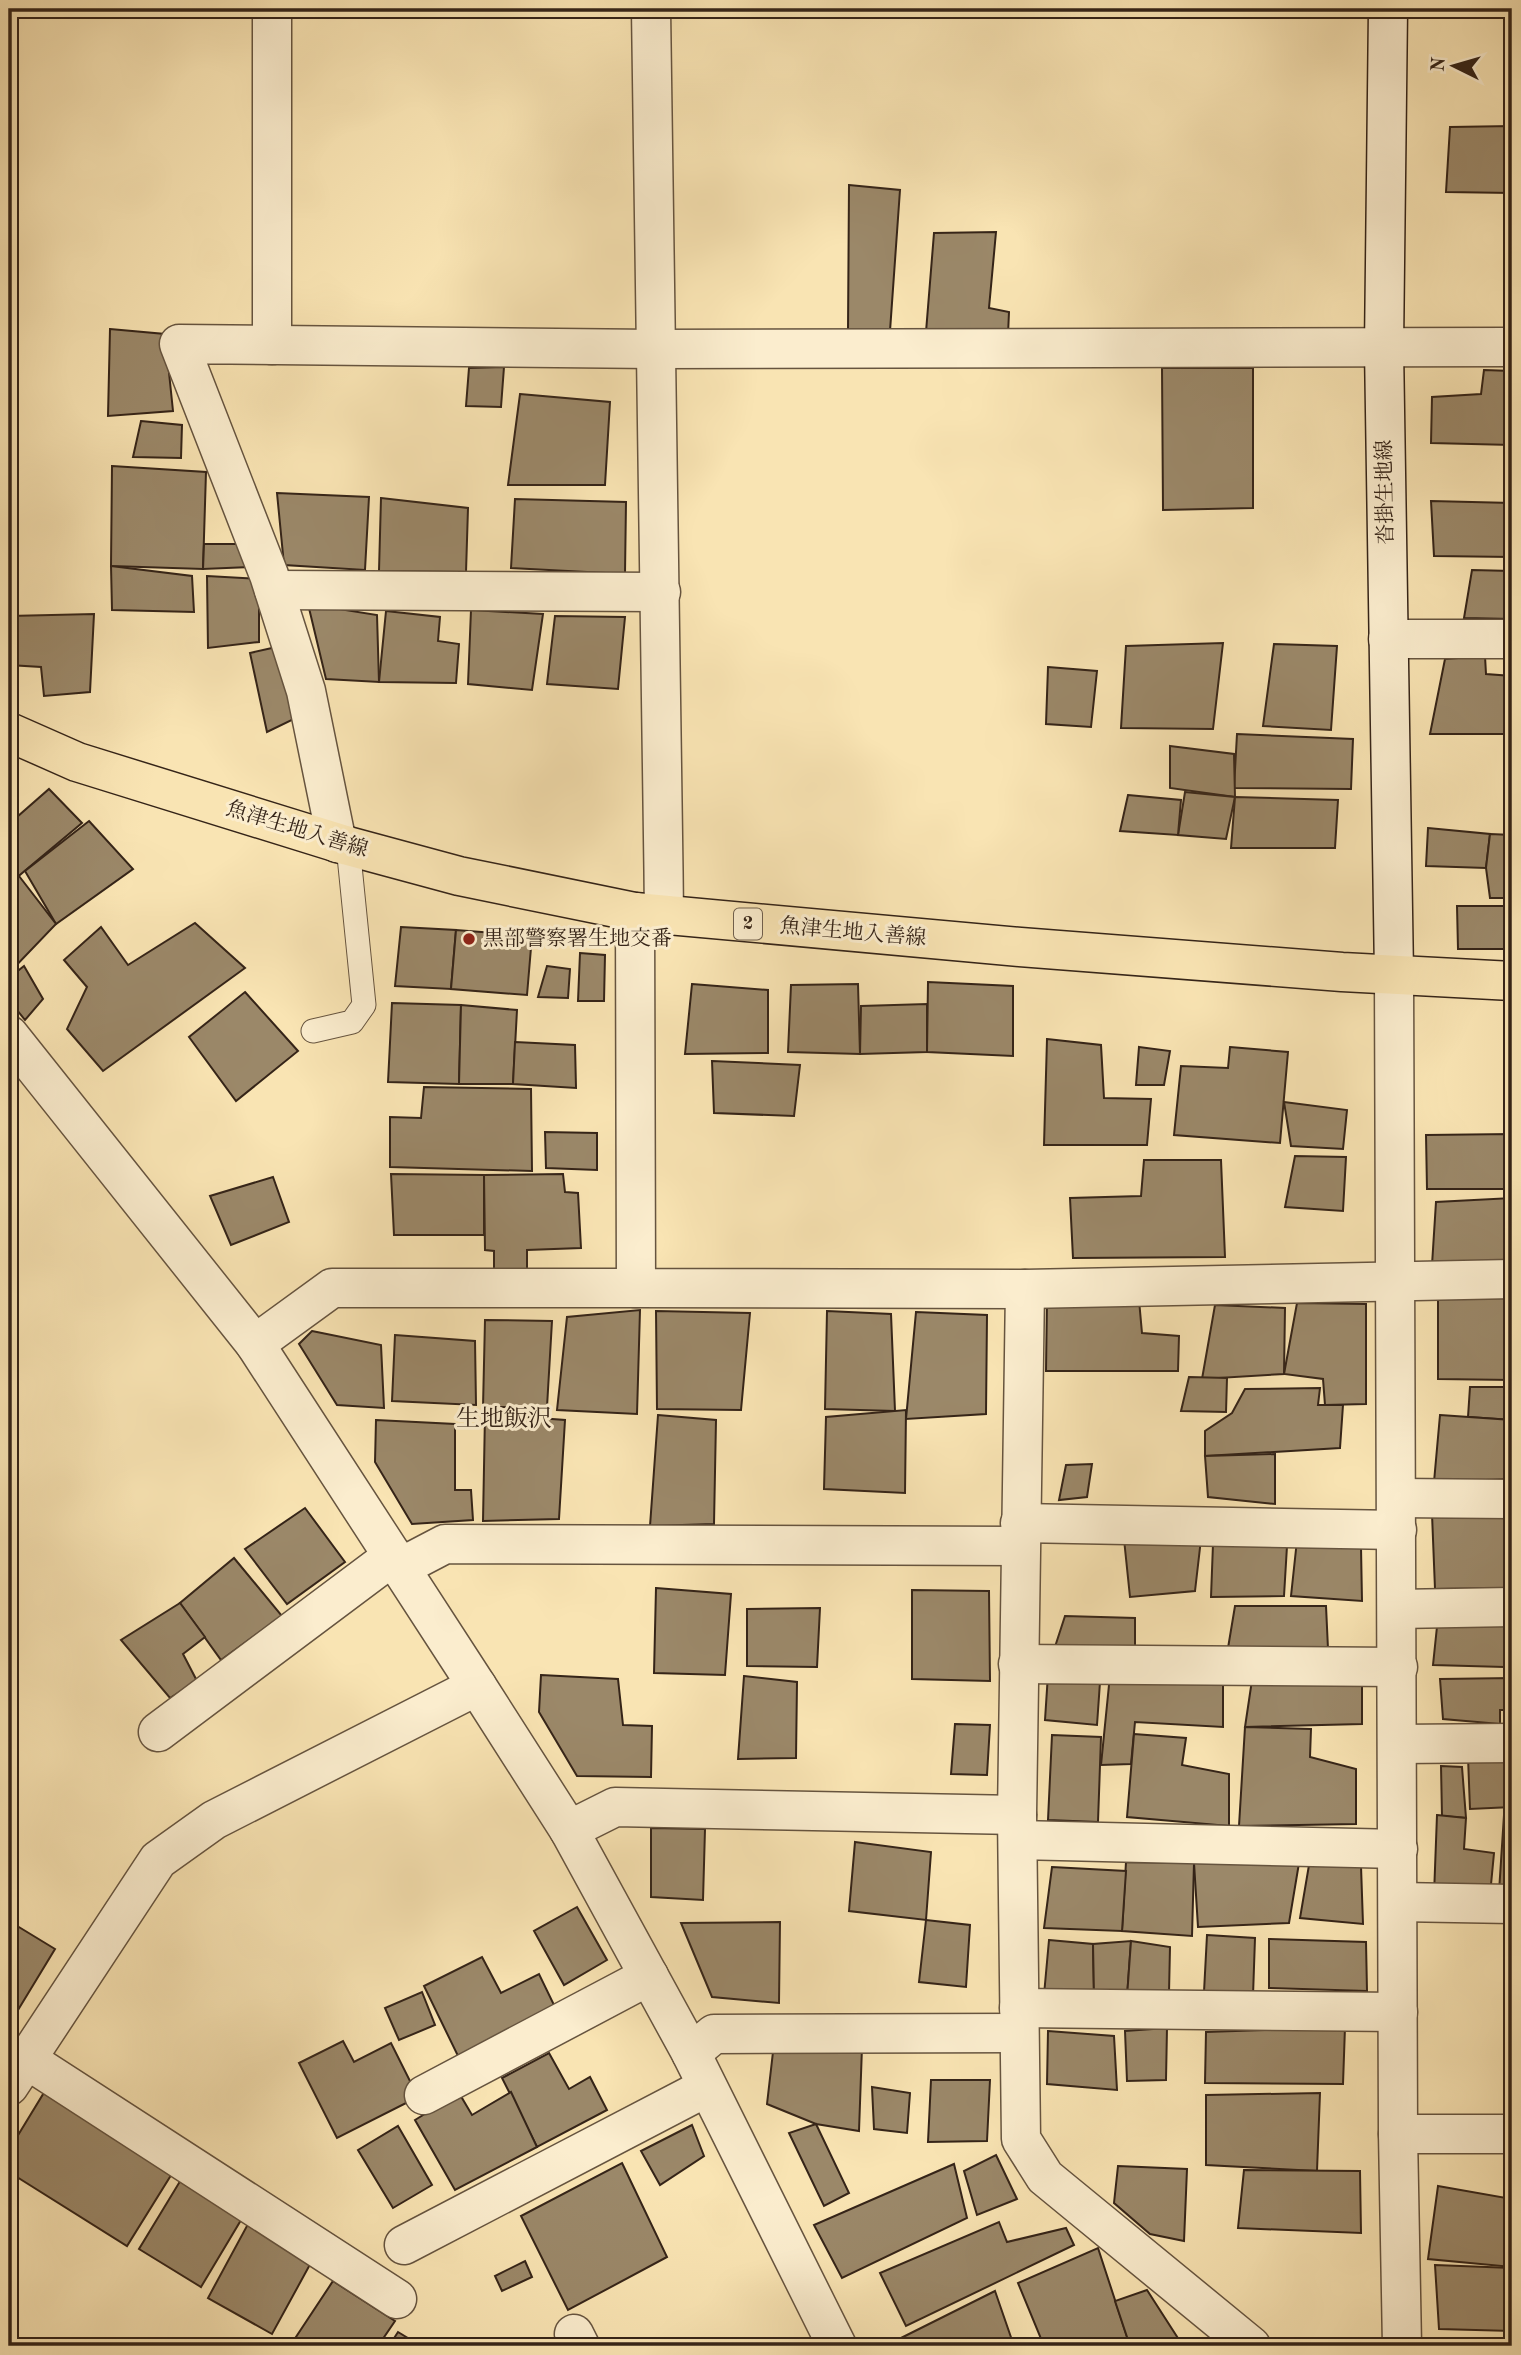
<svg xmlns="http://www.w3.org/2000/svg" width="1521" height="2355" font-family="'Old Standard TT','Noto Serif JP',serif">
<rect width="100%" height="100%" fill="#f9e4b3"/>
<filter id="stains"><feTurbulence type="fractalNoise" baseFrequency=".00286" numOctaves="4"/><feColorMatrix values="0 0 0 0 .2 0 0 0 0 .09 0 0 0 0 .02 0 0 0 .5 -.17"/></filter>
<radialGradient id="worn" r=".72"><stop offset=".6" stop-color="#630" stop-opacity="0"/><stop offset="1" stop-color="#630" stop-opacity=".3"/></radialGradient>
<g fill="#9b8869" stroke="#352418" stroke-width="2">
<path d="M1512 126V193L1446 192 1450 127Z"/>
<path d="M849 185 900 190 890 331H848Z"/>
<path d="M996 232 989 308 1009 312 1008 335 926 332 934 233Z"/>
<path d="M110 329 165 334 173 411 108 416Z"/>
<path d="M504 367 501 407 466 406 469 368Z"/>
<path d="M1162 368H1253V508L1163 510Z"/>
<path d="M1484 370 1512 371V445L1431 443 1432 397 1481 394Z"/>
<path d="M520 394 610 402 605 485H508Z"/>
<path d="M141 421 182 425 181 458 133 457Z"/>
<path d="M112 466 206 472 203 569 111 566Z"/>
<path d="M277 493 369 497 365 570 284 565Z"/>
<path d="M381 498 468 508 466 572 379 571Z"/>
<path d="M515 499 626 502 625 574 511 568Z"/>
<path d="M1431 501 1512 503V557L1434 556Z"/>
<path d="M204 544H244L250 567 203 569Z"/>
<path d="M111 566 192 576 194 612 112 610Z"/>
<path d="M1472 570 1512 571V619L1464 618Z"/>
<path d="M207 576 259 579V642L208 648Z"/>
<path d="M308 604 377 615 379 682 326 679Z"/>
<path d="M471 610 543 614 532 690 468 684Z"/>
<path d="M386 611 440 617 438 641 459 644 456 683 379 682Z"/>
<path d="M94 614 90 692 44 696 41 667 9 665V616Z"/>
<path d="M555 616 625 617 618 689 547 684Z"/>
<path d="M1223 643 1213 729 1121 728 1126 646Z"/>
<path d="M1274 644 1337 646 1331 730 1263 726Z"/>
<path d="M281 646 298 717 267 732 250 653Z"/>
<path d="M1485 656 1486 674 1512 676V734H1430L1445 659Z"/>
<path d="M1048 667 1097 671 1091 727 1046 724Z"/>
<path d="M1237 734 1353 739 1351 789 1234 788Z"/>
<path d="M1170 746 1234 754 1235 797 1170 788Z"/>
<path d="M49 789 82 823 9 884V824Z"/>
<path d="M1185 792 1235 797 1226 839 1178 835Z"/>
<path d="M1128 795 1181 800 1178 835 1120 831Z"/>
<path d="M1235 797 1338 800 1335 848H1231Z"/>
<path d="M89 821 133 869 56 924 25 871Z"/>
<path d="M1428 828 1490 834 1486 868 1426 866Z"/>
<path d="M1490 834 1512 835V898H1490L1486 868Z"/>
<path d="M19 876 56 924 9 973V886Z"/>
<path d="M1457 906H1512V949H1458Z"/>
<path d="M195 923 245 968 103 1071 67 1029 87 987 64 960 101 927 128 965Z"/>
<path d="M401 927 456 930 451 989 395 986Z"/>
<path d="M456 930 532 936 527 995 451 989Z"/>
<path d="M580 953 605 955 604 1001H578Z"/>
<path d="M24 966 43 999 25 1020 9 1000V978Z"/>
<path d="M547 966 570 969 568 998 538 997Z"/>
<path d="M928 982 1013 986V1056L927 1052Z"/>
<path d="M692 984 768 990V1053L685 1054Z"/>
<path d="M858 984 860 1054 788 1052 791 985Z"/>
<path d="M245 992 298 1051 236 1101 189 1037Z"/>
<path d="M392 1003 461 1005 459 1084 388 1082Z"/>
<path d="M927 1004V1052L860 1054 861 1006Z"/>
<path d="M461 1005 517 1010 513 1084H459Z"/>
<path d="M1047 1039 1101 1045 1104 1098 1151 1099 1147 1145H1044Z"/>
<path d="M515 1042 575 1045 576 1088 513 1084Z"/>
<path d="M1139 1047 1170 1051 1164 1085H1136Z"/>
<path d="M1230 1047 1288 1052 1280 1143 1174 1135 1181 1066 1228 1068Z"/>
<path d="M712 1061 800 1065 794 1116 714 1113Z"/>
<path d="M424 1087 531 1089 532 1171 390 1167V1117L421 1118Z"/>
<path d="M1284 1102 1347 1110 1343 1149 1291 1146Z"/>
<path d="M545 1132 597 1133V1170L546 1168Z"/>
<path d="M1512 1134V1189H1427L1426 1135Z"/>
<path d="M1295 1156 1346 1157 1343 1211 1285 1207Z"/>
<path d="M1144 1160H1221L1225 1257 1073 1258 1070 1198 1141 1196Z"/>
<path d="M391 1174 484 1175V1235H394Z"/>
<path d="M563 1174 565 1192 578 1193 581 1248 527 1250V1272H494V1251L485 1250 484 1175Z"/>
<path d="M273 1177 289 1222 231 1245 210 1196Z"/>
<path d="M1512 1198V1261L1432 1265 1436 1202Z"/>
<path d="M1438 1298H1512V1380L1438 1379Z"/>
<path d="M1047 1299 1139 1300 1142 1333 1179 1336 1178 1371H1046Z"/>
<path d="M1297 1303 1366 1304V1404L1325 1405 1323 1379 1284 1374Z"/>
<path d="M1215 1305 1285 1308 1284 1374 1202 1379Z"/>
<path d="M640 1310 637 1414 557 1410 567 1317Z"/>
<path d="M656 1311 750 1313 741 1410 657 1409Z"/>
<path d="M827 1311 891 1314 895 1411 825 1409Z"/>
<path d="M916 1312 987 1315 986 1414 906 1419Z"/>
<path d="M485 1320 552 1321 547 1407H483Z"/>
<path d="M312 1331 381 1345 384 1408 337 1405 299 1344Z"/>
<path d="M395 1335 475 1341 476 1405 392 1401Z"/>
<path d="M1189 1377 1227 1378 1226 1412 1181 1411Z"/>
<path d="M1470 1387H1512V1420L1468 1417Z"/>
<path d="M1320 1388 1318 1405H1343L1340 1448 1205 1456V1431L1232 1413 1245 1389Z"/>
<path d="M906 1410 905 1493 824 1489 826 1417Z"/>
<path d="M485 1414 565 1420 559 1519 483 1521Z"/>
<path d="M658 1415 716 1420 714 1524 650 1526Z"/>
<path d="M1440 1415 1512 1420V1479L1434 1482Z"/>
<path d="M376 1420 455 1424V1490H471L473 1520 412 1524 375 1462Z"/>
<path d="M1275 1454V1504L1208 1497 1205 1456Z"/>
<path d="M1092 1464 1087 1497 1059 1500 1066 1465Z"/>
<path d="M305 1508 345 1562 287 1604 245 1549Z"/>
<path d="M1432 1514 1512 1516V1588L1435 1589Z"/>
<path d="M1124 1539H1201L1195 1591 1130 1597Z"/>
<path d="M1297 1540 1361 1547 1362 1601 1291 1596Z"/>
<path d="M1213 1544 1287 1546 1284 1596 1211 1597Z"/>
<path d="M234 1558 282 1616 221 1660 180 1603Z"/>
<path d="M656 1588 731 1594 725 1675 654 1673Z"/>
<path d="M912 1590 989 1591 990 1681 912 1679Z"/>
<path d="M180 1603 205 1637 183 1654 197 1681 170 1698 121 1640Z"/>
<path d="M1235 1606H1326L1328 1649 1228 1648Z"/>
<path d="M820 1608 817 1667 747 1666V1609Z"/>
<path d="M1065 1616 1135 1618V1653H1053Z"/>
<path d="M1438 1617 1507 1623 1504 1667 1433 1665Z"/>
<path d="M1048 1674 1100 1682 1097 1725 1045 1720Z"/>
<path d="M541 1675 618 1679 623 1725 652 1726 651 1777 577 1776 539 1712Z"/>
<path d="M1110 1675 1223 1681V1727L1135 1722 1131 1764 1101 1765Z"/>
<path d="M744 1676 797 1682 796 1758 738 1759Z"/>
<path d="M1512 1678V1710H1500V1724L1443 1719 1440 1679Z"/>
<path d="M1252 1680H1362V1724L1245 1727Z"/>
<path d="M955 1724 990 1725 987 1775 951 1774Z"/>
<path d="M1245 1727 1311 1729 1310 1757 1356 1769V1824L1239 1826Z"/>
<path d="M1134 1734 1186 1738 1182 1765 1229 1774V1826L1127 1817Z"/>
<path d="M1052 1735 1101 1737 1098 1822 1048 1820Z"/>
<path d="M1468 1757 1512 1761V1807L1470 1809Z"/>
<path d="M1441 1766 1462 1767 1466 1818 1442 1816Z"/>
<path d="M1437 1815 1466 1818 1464 1849 1494 1853 1490 1895H1434Z"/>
<path d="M1504 1815H1512V1892H1499Z"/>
<path d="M651 1828 705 1829 703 1900 651 1897Z"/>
<path d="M855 1842 931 1852 926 1920 849 1911Z"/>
<path d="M1126 1862 1194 1863 1192 1936 1122 1931Z"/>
<path d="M1194 1863H1299L1289 1923 1198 1927Z"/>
<path d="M1309 1865 1361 1866 1363 1924 1300 1918Z"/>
<path d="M1052 1867 1126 1871 1122 1931 1044 1928Z"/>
<path d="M577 1907 607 1960 564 1985 534 1931Z"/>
<path d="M926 1920 970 1925 966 1987 919 1982Z"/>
<path d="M9 1921 55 1949 15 2015 9 2012Z"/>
<path d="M780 1922 779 2003 712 1997 681 1923Z"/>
<path d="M1207 1935 1255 1938 1253 1996 1204 1992Z"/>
<path d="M1269 1939 1366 1942 1367 1991 1269 1988Z"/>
<path d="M1049 1940 1093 1944 1094 1996 1044 1995Z"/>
<path d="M1131 1941 1127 1997 1094 1996 1093 1944Z"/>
<path d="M1131 1941 1170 1947 1169 1993 1127 1997Z"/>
<path d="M482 1957 501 1993 539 1974 555 2007 458 2056 424 1986Z"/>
<path d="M422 1992 435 2025 399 2040 385 2008Z"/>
<path d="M1345 2027 1343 2084 1205 2083 1206 2032Z"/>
<path d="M1167 2028 1166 2080 1127 2081 1125 2031Z"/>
<path d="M1048 2031 1114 2036 1117 2090 1047 2084Z"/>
<path d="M343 2041 354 2062 391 2043 418 2097 337 2138 299 2063Z"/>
<path d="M862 2047 859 2131 816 2124 767 2104 773 2052Z"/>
<path d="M549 2053 569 2089 590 2077 607 2110 537 2147 502 2078Z"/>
<path d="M931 2080H990L987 2141 928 2142Z"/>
<path d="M872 2087 910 2093 907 2133 874 2129Z"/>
<path d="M45 2091 173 2172 127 2246 9 2172V2150Z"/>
<path d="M511 2092 537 2147 455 2190 415 2120 459 2093 472 2115Z"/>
<path d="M1320 2093 1317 2171 1206 2165V2095Z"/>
<path d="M816 2124 849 2193 824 2206 789 2133Z"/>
<path d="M692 2125 704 2156 660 2185 641 2151Z"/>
<path d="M398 2126 432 2185 393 2208 358 2150Z"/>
<path d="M996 2155 1017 2199 977 2215 964 2171Z"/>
<path d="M622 2163 667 2257 568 2310 521 2216Z"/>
<path d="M954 2164 967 2218 842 2278 814 2225Z"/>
<path d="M1118 2166 1187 2169 1184 2241 1150 2234 1114 2203Z"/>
<path d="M1244 2170 1360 2171 1361 2233 1238 2228Z"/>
<path d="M182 2178 244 2215 201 2287 139 2249Z"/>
<path d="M1438 2186 1512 2199V2267L1428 2259Z"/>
<path d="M999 2222 1007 2242 1066 2228 1074 2245 906 2326 880 2273Z"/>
<path d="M248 2224 313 2259 272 2334 208 2298Z"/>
<path d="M1098 2248 1130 2346H1044L1018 2283Z"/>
<path d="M525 2261 532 2277 502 2291 495 2276Z"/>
<path d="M1435 2265 1512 2268V2331L1439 2329Z"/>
<path d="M333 2281 395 2321 378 2346H290Z"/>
<path d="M1147 2290 1183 2346H1130L1115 2301Z"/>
<path d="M995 2291 1014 2346H885Z"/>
<path d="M398 2332 421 2346H389Z"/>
</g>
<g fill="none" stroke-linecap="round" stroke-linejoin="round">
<g stroke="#66543f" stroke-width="25">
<path id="lane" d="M313 1031 352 1022 364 1005 348 846"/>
</g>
<g stroke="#66543f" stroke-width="41">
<g id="street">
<path d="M651 9C653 311 661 614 664 917"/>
<path d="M272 345V9"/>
<path d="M274 590 661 592"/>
<path d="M1388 639H1512"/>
<path d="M337 843 306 691 269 575 179 344 654 349 1512 347"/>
<path d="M635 912 636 1288 1025 1289 1017 1815 1021 2139 1045 2177 1251 2346"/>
<path d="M1394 974 1398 2134 1402 2346"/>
<path d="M9 1035 255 1344 477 1686 569 1830 691 2053 837 2346"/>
<path d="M1025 1289 1512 1279"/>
<path d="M255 1344 332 1288H636"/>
<path d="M1397 1498 1512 1499"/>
<path d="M1020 1523 1397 1530"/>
<path d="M401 1567 445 1544 1019 1546"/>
<path d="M1398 1609 1512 1607"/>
<path d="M1018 1664 1398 1667"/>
<path d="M158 1732 393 1556"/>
<path d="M1398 1744 1512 1743"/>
<path d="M569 1830 615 1807 1017 1815"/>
<path d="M1018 1840 1398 1849"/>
<path d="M1398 1902 1512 1904"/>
<path d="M1019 2008 1398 2012"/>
<path d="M691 2053 714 2034 1019 2033"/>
<path d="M26 2059 397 2299"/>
<path d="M9 2086 158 1860 214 1820 477 1686"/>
<path d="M424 2095 649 1976"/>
<path d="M1398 2134H1512"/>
<path d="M404 2245 707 2087"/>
<path d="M574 2334 580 2346"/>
</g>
</g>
<g stroke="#352418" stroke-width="41">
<path id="secondary" d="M1388 9 1384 348 1394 974"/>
</g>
<g stroke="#352418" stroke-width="41">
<path id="primary" d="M9 732 77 762 348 846 459 876 635 912 1020 947 1342 972 1512 981"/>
</g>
<use href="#lane" stroke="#fbedce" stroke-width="23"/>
<use href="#street" stroke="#fbedce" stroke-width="38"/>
<use href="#secondary" stroke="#fbedce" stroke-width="38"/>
<use href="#primary" stroke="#f9e4b3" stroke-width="38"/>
</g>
<circle fill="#8f2418" stroke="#fbedce" stroke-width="2.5" cx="469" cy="939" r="7"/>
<g text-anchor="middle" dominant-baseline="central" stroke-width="6" stroke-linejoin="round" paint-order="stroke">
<rect fill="#fbedce" stroke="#70604f" stroke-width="2" x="734" y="908.5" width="28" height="31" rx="5"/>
<g font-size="19" font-weight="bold" fill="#352418">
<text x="748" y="924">2</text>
</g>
<g font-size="21" fill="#352418" stroke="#fbedce">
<text transform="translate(1386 492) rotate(-91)">沓掛生地線</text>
<text transform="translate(297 830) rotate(17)">魚津生地入善線</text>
<text transform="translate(853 933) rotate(5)">魚津生地入善線</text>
</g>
<g font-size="21" fill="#352418" stroke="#fbedce" text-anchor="start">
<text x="483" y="939">黒部警察署生地交番</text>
</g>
<g font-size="24" fill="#352418" stroke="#fbedce">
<text x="504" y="1420">生地飯沢</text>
</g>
</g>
<rect width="1521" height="2355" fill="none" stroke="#f9e4b3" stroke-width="35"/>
<rect x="10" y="10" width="1500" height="2334" fill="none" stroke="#352418" stroke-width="3.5"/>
<rect x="18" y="18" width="1486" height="2320" fill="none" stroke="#352418" stroke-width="2"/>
<g transform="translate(1454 66) rotate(275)" stroke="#fbedce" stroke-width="5" paint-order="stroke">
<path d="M0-5L12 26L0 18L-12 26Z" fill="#352418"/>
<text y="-10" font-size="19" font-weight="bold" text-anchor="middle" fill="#352418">N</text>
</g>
<rect width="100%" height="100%" filter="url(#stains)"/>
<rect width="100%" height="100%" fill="url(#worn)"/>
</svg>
